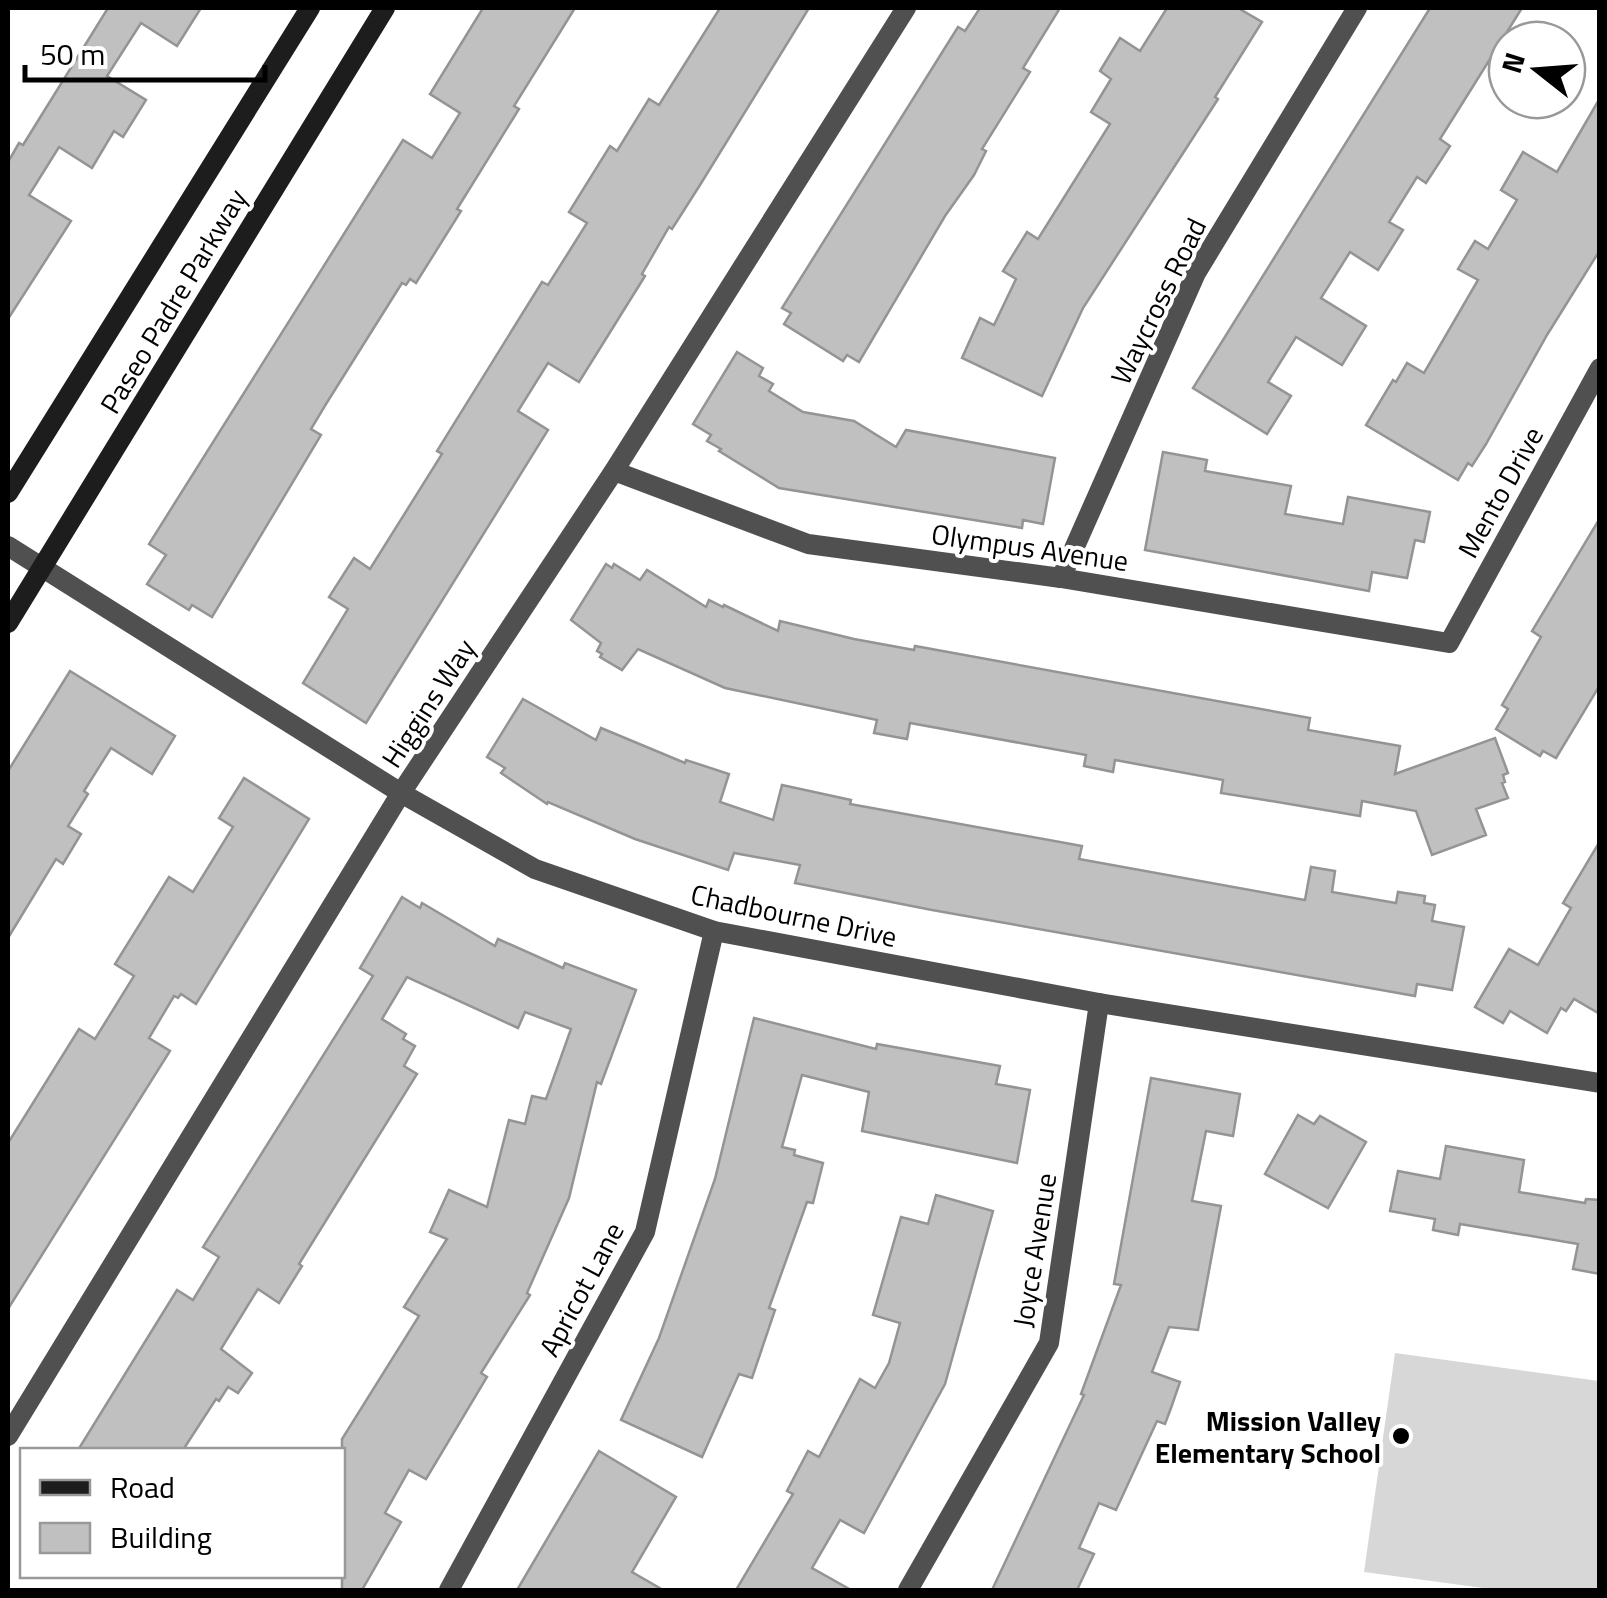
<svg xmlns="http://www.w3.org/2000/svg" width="1607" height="1598" font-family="'Titillium Web',sans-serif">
<rect width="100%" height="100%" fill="#fff"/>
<path fill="#d7d7d7" d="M1395 1353 1599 1381V1590H1498L1364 1572Z"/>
<g fill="#c0c0c0" stroke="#949494" stroke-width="2.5">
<path d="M108 8H201L177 46 141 23 107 76 146 100 123 137 114 131 92 168 59 147 29 195 71 221 8 319V162L19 143 23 145Z"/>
<path d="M483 8H575L514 106 519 109 514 117 457 209 461 211 416 283 410 279 406 285 402 283 326 404 311 429 321 435 212 617 192 605 189 610 147 584 166 555 149 544 403 140 432 158 460 113 430 94Z"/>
<path d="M720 8H809L700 185 672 229 669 227 642 274 645 276 579 382 548 363 518 411 548 430 366 723 303 683 348 609 329 597 354 558 370 569 442 454 437 451 542 282 548 285 587 223 569 212 610 146 617 151 649 99 659 105Z"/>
<path d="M980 8H1060L1023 68 1030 72 982 149 986 151 974 175 945 216 859 362 847 355 843 361 784 324 791 313 782 308 958 27 965 31Z"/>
<path d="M1167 8H1238L1262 22 1215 97 1218 99 1083 308 1042 396 962 358 980 318 994 325 1016 279 1003 271 1027 232 1038 239 1110 124 1091 112 1111 79 1100 71 1120 38 1140 51Z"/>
<path d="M1430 8H1522L1440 139 1450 146 1426 183 1417 177 1389 222 1403 230 1378 270 1350 252 1321 298 1366 326 1342 365 1296 337 1268 382 1291 396 1267 434 1193 388Z"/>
<path d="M1600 98V250L1547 335 1486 444 1472 466 1468 463 1458 480 1366 425 1393 380 1396 382 1407 363 1424 373 1478 280 1458 269 1475 241 1488 249 1517 200 1501 190 1523 152 1557 172Z"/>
<path d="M737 352 763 368 759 376 773 384 769 391 803 412 854 421 896 447 906 430 1055 458 1043 524 1023 520 1022 528 779 488 719 451 721 449 707 441 711 435 693 424Z"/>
<path d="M1163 452 1207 460 1205 471 1291 486 1285 514 1343 524 1348 497 1430 512 1424 542 1415 540 1407 578 1372 572 1369 591 1145 550Z"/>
<path d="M1600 518V685L1556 758 1543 751 1540 756 1496 729 1508 709 1502 705 1541 637 1532 631Z"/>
<path d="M606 564 612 568 614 564 640 580 647 570 706 607 709 600 723 607 724 605 778 631 780 621 854 639 914 650 915 646 1310 718 1308 730 1400 746 1395 774 1495 738 1508 773 1503 775 1505 782 1502 783 1508 798 1476 809 1486 835 1432 855 1416 811 1362 801 1360 816 1265 800 1221 793 1223 780 1115 760 1113 772 1084 766 1086 755 910 723 907 739 874 733 877 720 725 688 638 649 622 670 600 657 602 654 597 651 601 643 571 620Z"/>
<path d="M70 671 175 736 152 774 111 748 84 791 88 794 68 826 81 834 63 864 56 859 8 938V771Z"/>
<path d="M523 699 596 740 601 728 685 763 686 760 729 774 720 802 773 820 782 785 851 800 850 804 1082 846 1079 859 1305 900 1311 867 1335 871 1332 892 1396 903 1398 892 1425 896 1424 903 1435 905 1432 921 1464 927 1452 990 1417 984 1415 996 932 910 795 883 800 865 734 853 728 870 635 839 548 802 547 804 501 773 505 768 487 757Z"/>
<path d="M244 778 309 819 196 1004 181 994 178 998 174 996 149 1038 170 1051 8 1309V1143L79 1029 95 1039 134 976 115 964 169 877 193 892 233 827 219 818Z"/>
<path d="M1600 841V1014L1574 999 1566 1011 1561 1008 1547 1033 1510 1011 1503 1023 1475 1007 1509 949 1538 965 1571 908 1563 903Z"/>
<path d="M402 897 420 908 422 903 495 946 498 939 563 968 565 963 636 990 601 1084 597 1082 569 1198 527 1293 530 1295 481 1373 487 1377 426 1479 409 1470 385 1513 401 1522 362 1590H342V1439L419 1316 404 1307 447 1239 430 1232 449 1190 487 1207 509 1120 525 1124 532 1096 546 1099 571 1029 525 1012 518 1028 407 977 382 1019 406 1034 403 1039 415 1046 404 1066 417 1074 299 1264 302 1266 279 1303 258 1289 221 1349 252 1373 238 1393 228 1387 219 1401 216 1399 183 1450H78L177 1290 193 1300 219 1257 203 1247 373 976 360 968Z"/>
<path d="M754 1018 876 1049 877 1044 1000 1066 996 1084 1030 1090 1017 1163 862 1131 869 1092 802 1075 782 1147 795 1150 794 1155 823 1163 813 1203 807 1202 769 1308 775 1310 752 1378 739 1374 702 1457 621 1420 659 1338 715 1179Z"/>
<path d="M1151 1078 1240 1094 1233 1136 1206 1131 1192 1201 1221 1206 1198 1330 1169 1327 1152 1372 1180 1382 1171 1408 1165 1424 1157 1421 1116 1510 1099 1503 1079 1548 1094 1554 1077 1590H992L1084 1395 1081 1394 1121 1285 1114 1284Z"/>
<path d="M1298 1115 1314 1124 1320 1116 1366 1142 1328 1208 1265 1174Z"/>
<path d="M1446 1146 1524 1160 1519 1192 1585 1203 1586 1199 1600 1200V1274L1573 1269 1578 1244 1460 1224 1458 1235 1433 1230 1435 1219 1390 1211 1398 1171 1440 1179Z"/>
<path d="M936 1195 993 1211 945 1384 864 1533 840 1520 812 1568 851 1590H736L793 1494 787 1491 808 1451 819 1457 860 1379 875 1388 889 1363 900 1323 873 1315 901 1217 928 1224Z"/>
<path d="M599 1451 676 1497 632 1572 663 1590H517Z"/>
</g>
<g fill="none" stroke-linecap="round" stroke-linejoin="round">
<g stroke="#505050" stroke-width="20">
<path d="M614 471 808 544 1061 578 1449 643 1600 368"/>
<path d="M8 546 401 793 535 869 714 931 1099 1003 1600 1083"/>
<path d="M1061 578 1196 273 1357 8"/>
<path d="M8 1436 401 793 614 471 906 8"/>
<path d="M449 1590 645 1232 714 931"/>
<path d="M908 1590 1049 1343 1099 1003"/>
</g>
<g stroke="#1d1d1d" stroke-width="20">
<path d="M8 493 310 8"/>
<path d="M8 623 385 8"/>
</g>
</g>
<circle fill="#000" stroke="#fff" stroke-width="4" cx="1401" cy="1436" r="10"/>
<g text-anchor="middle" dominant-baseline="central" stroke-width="8" stroke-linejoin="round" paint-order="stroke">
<g font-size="28" fill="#000" stroke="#fff">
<text transform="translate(173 301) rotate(-59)">Paseo Padre Parkway</text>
<text transform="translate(1158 301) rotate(-64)">Waycross Road</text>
<text transform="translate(1500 492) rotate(-61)">Mento Drive</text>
<text transform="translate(1030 547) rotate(8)">Olympus Avenue</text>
<text transform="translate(428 703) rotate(-57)">Higgins Way</text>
<text transform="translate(794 915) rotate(12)">Chadbourne Drive</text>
<text transform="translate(1034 1250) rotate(-81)">Joyce Avenue</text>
<text transform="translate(581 1289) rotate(-62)">Apricot Lane</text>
</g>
<g font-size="28" font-weight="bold" fill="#000" stroke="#fff" text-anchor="end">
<text x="1381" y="1420">Mission Valley<tspan x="1381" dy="32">Elementary School</tspan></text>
</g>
</g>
<rect width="1607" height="1598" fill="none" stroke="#000000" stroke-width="20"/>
<rect x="20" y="1448" width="325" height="130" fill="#ffffff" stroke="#999999" stroke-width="2.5"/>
<rect x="40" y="1480" width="50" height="15" fill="#1d1d1d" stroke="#999999" stroke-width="2.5"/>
<text x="110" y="1498" font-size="30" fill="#000000">Road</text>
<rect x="40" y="1523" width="50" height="30" fill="#c0c0c0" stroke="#999999" stroke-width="2.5"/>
<text x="110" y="1548" font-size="30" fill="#000000">Building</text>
<g transform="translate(1537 70) rotate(287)"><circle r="48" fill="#ffffff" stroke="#999999" stroke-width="2.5"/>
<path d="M0-8L18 38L0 25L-18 38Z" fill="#000000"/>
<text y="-15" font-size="28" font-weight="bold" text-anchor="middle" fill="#000000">N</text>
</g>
<path d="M25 65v15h240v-15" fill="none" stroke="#000000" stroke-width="5"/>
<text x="40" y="65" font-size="30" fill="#000000" stroke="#ffffff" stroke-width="8" paint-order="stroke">50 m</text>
</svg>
